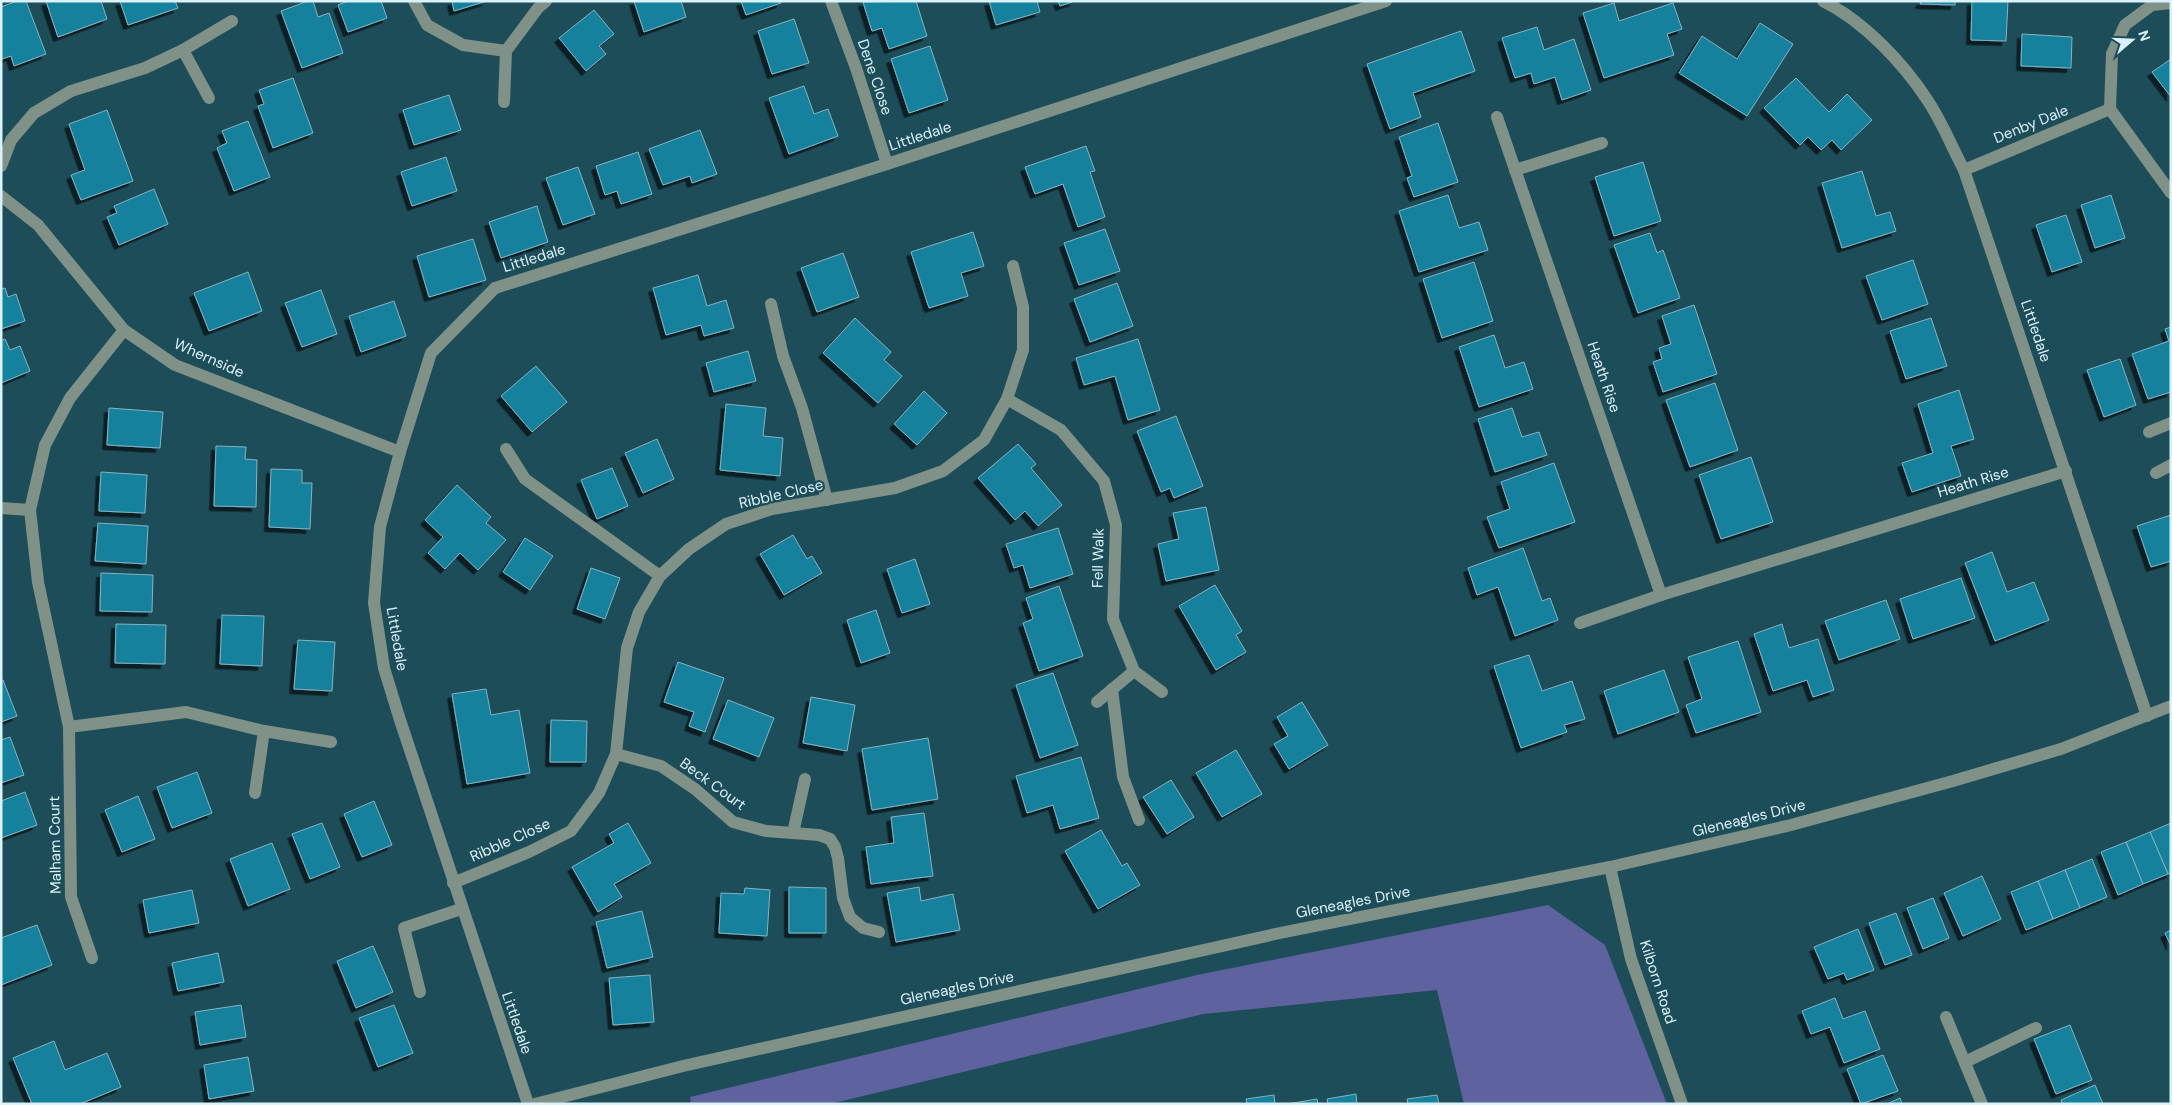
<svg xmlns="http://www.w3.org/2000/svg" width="2172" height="1105" font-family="'DM Sans',sans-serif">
<defs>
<filter id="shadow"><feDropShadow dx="-4.5" dy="4.5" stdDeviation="0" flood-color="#0009"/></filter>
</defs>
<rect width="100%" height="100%" fill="#1e4d5a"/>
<path fill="#5e629e" d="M1548 905 1605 945 1667 1104H1464L1437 990 1203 1014 830 1104H691L690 1097 1197 975Z"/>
<g fill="#14819c" stroke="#84b4c3" filter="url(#shadow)">
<path d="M17 1H26L46 54 14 66 11 56 2 59 1 55V7Z"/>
<path d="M46 1H101L107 19 58 37Z"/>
<path d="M120 1H175L178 8 128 25Z"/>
<path d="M308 1H313L318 17 329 13 343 53 302 68 281 11Z"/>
<path d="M348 1H381L387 18 348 32 338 5Z"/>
<path d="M452 1H487L454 11Z"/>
<path d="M634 1H681L686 17 644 32Z"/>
<path d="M741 1H781V3L746 15Z"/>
<path d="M916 1 927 36 889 49 882 28 872 31 863 2Z"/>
<path d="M989 1H1037L1040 12 996 25Z"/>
<path d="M1058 1H1075L1060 6Z"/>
<path d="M1921 1H1955V5L1920 4Z"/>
<path d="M1972 1H2008L2006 41 1971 40Z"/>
<path d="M1614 3 1619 21 1673 3 1682 29 1667 34 1674 55 1604 78 1583 13Z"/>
<path d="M594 10 614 34 599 46 606 54 586 71 559 38Z"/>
<path d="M794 19 809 63 772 74 758 31Z"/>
<path d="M1760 23 1793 44 1747 116 1679 73 1702 36 1737 59Z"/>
<path d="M1537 27 1544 50 1574 39 1591 90 1562 100 1555 77 1534 84 1531 73 1515 78 1502 38Z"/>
<path d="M1461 31 1475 71 1413 93 1421 117 1390 129 1367 64Z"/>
<path d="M2022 34 2072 37 2071 68 2021 66Z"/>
<path d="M930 46 948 100 909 113 891 59Z"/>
<path d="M2171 59V97L2152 72Z"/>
<path d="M293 78 313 133 273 148 258 106 264 104 259 90Z"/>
<path d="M1796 78 1829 112 1847 94 1872 120 1841 150 1832 140 1821 150 1808 137 1800 145 1764 108Z"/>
<path d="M804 86 814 114 828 109 838 136 789 154 769 98Z"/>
<path d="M449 95 461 130 414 145 403 110Z"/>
<path d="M107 110 133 181 81 200 71 175 85 170 69 124Z"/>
<path d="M248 121 270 177 234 191 217 148 227 143 222 131Z"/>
<path d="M1438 123 1458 182 1414 197 1407 178 1412 176 1399 137Z"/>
<path d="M700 130 717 174 692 183 690 176 663 185 649 149Z"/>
<path d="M1086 146 1095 171 1090 172 1105 217 1078 227 1063 184 1035 194 1025 167Z"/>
<path d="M638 152 652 194 621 204 617 191 605 195 596 166Z"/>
<path d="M446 157 457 191 412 206 401 172Z"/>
<path d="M1643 162 1661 221 1614 236 1595 177Z"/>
<path d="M578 167 595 214 563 225 546 178Z"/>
<path d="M1862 171 1876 216 1890 212 1896 231 1842 248 1822 183Z"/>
<path d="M154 189 168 224 119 245 107 217 117 213 114 206Z"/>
<path d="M1448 195 1459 228 1479 222 1488 250 1419 272 1399 211Z"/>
<path d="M2111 195 2125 238 2095 248 2081 205Z"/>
<path d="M537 206 548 242 501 258 489 222Z"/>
<path d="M2066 215 2082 262 2052 272 2036 225Z"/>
<path d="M1105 229 1120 271 1079 285 1064 243Z"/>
<path d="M973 232 984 266 961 273 968 296 929 308 911 252Z"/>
<path d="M1650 233 1657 253 1663 250 1680 298 1638 313 1614 245Z"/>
<path d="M473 239 486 280 429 297 417 256Z"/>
<path d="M843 253 859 297 817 312 801 268Z"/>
<path d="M1913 260 1928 304 1882 320 1866 276Z"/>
<path d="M1474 262 1493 321 1442 338 1423 279Z"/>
<path d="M248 272 262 311 209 331 194 293Z"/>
<path d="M698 275 707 306 726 300 734 328 704 336 701 325 666 335 653 288Z"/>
<path d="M1117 283 1133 326 1090 342 1074 299Z"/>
<path d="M5 288 8 297 16 294 25 321 1 329V289Z"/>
<path d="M321 290 337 334 302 347 285 303Z"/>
<path d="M394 301 406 336 361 352 349 316Z"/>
<path d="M1694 305 1717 374 1663 392 1653 362 1662 359 1659 348 1671 344 1662 316Z"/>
<path d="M855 318 891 352 884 360 902 376 878 403 823 353Z"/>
<path d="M1931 318 1947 366 1906 379 1890 331Z"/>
<path d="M2171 327V392L2148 399 2132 354 2169 341 2165 329Z"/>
<path d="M1494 335 1505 368 1524 362 1533 389 1479 407 1459 347Z"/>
<path d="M5 339 10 350 20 346 30 371 1 383V341Z"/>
<path d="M1138 339 1160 410 1128 420 1115 376 1084 385 1076 358Z"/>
<path d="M748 351 756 381 714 392 706 363Z"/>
<path d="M2120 359 2136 405 2104 417 2087 370Z"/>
<path d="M536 366 567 402 532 432 501 396Z"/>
<path d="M1715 383 1738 450 1690 467 1666 400Z"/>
<path d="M1959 390 1974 439 1951 446 1961 476 1912 492 1902 463 1933 453 1918 404Z"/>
<path d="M924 391 947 413 917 445 894 424Z"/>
<path d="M726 404 766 408 763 436 783 438 780 476 720 470Z"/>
<path d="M109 408 163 412 160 448 107 445Z"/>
<path d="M1512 408 1522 437 1539 432 1547 455 1495 472 1478 419Z"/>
<path d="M1176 416 1203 486 1174 498 1170 488 1161 492 1137 431Z"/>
<path d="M657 439 674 479 643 493 625 453Z"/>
<path d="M1018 444 1036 464 1031 468 1062 505 1038 526 1025 511 1015 520 978 478Z"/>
<path d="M216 446 246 447 245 459 257 460 256 507 214 506Z"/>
<path d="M1751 457 1773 522 1721 539 1699 475Z"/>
<path d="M1554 463 1575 522 1499 548 1487 517 1510 509 1501 482Z"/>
<path d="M612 468 628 506 597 519 581 480Z"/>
<path d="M271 469 302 470V483H312L310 529 269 527Z"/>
<path d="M101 472 147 475 145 513 99 511Z"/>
<path d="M457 485 491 517 486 523 506 540 478 570 460 553 445 569 428 553 443 537 425 520Z"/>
<path d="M1206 507 1219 570 1166 581 1158 544 1179 539 1173 513Z"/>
<path d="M2171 515V561L2151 567 2137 526Z"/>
<path d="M98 523 148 526 146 564 95 561Z"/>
<path d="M1058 528 1073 574 1030 588 1023 565 1014 568 1006 544Z"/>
<path d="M793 535 807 559 812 556 822 573 784 595 760 554Z"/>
<path d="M525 538 553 556 530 590 503 572Z"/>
<path d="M1523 548 1542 601 1550 598 1558 620 1515 636 1498 587 1477 595 1468 568Z"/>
<path d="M1992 552 2007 592 2034 582 2049 620 1995 641 1965 563Z"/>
<path d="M915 559 930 604 902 613 887 569Z"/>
<path d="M591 568 620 578 605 619 577 609Z"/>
<path d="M101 573 153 575 152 612 100 611Z"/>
<path d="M1961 578 1975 618 1913 639 1900 599Z"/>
<path d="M1215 585 1242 631 1236 635 1246 652 1216 670 1179 606Z"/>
<path d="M1059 586 1083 656 1039 671 1023 623 1033 619 1026 598Z"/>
<path d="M1886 600 1900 639 1839 660 1825 621Z"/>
<path d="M876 610 890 653 861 663 847 620Z"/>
<path d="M222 615 264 616 262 666 220 664Z"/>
<path d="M116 624 166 625 165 664 115 663Z"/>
<path d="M1782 624 1789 648 1818 639 1834 690 1813 697 1807 680 1773 691 1754 634Z"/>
<path d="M298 640 335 642 332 691 294 689Z"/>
<path d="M1738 641 1761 712 1696 733 1686 705 1702 699 1688 657Z"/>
<path d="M1529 655 1542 691 1572 681 1585 719 1564 725 1567 732 1521 748 1494 666Z"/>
<path d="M678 662 724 678 705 732 689 726 694 712 664 702Z"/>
<path d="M1664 670 1679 712 1618 734 1604 691Z"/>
<path d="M1053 673 1078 745 1040 758 1016 685Z"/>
<path d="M1 680H3L17 716 1 722Z"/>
<path d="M486 689 491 715 519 710 530 773 467 784 452 694Z"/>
<path d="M811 697 855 705 847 751 803 743Z"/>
<path d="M728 700 774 718 759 757 713 739Z"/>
<path d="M1302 702 1328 745 1289 769 1274 744 1288 736 1277 717Z"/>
<path d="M551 720 587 721 586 762H550Z"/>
<path d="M10 737 24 775 1 783V740Z"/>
<path d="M928 738 938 799 872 810 862 749Z"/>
<path d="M1236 750 1262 794 1222 817 1196 773Z"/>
<path d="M1081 757 1099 818 1060 829 1053 805 1027 813 1016 776Z"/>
<path d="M197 772 212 813 172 828 157 787Z"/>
<path d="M1171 780 1194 817 1167 834 1143 797Z"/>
<path d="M25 792 37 825 1 838V801Z"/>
<path d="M138 796 155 839 122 852 105 810Z"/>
<path d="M374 801 392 845 362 857 344 814Z"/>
<path d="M924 813 933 876 871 884 866 847 894 843 891 817Z"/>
<path d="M322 823 340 867 310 879 292 834Z"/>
<path d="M628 823 651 863 614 884 622 897 598 912 572 867 614 843 609 834Z"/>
<path d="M2171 823V873L2168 874 2150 832Z"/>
<path d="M1101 830 1122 866 1127 863 1140 885 1098 909 1065 851Z"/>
<path d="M2150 832 2168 874 2143 884 2126 842Z"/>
<path d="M2126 842 2143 884 2118 895 2101 852Z"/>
<path d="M272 843 290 889 248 906 230 859Z"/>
<path d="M2092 859 2107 897 2080 908 2065 870Z"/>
<path d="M2065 870 2080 908 2053 919 2038 881Z"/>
<path d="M1982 876 2001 919 1963 936 1944 893Z"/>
<path d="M2038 881 2053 919 2026 930 2011 892Z"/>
<path d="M789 887 826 888V933H789Z"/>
<path d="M919 887 921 901 953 894 960 930 896 942 887 893Z"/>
<path d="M745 888 770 890 767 936 719 933 721 893 744 894Z"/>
<path d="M192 890 199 923 149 933 143 900Z"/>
<path d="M1933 898 1949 938 1923 949 1907 908Z"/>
<path d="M642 911 653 957 607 968 596 922Z"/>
<path d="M1896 913 1912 955 1885 965 1869 923Z"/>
<path d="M37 925 52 965 1 985V938Z"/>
<path d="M1858 929 1874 970 1847 980 1844 973 1828 979 1814 947Z"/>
<path d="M2171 930V946L2165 933Z"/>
<path d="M373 946 393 992 356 1008 337 961Z"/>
<path d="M218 953 224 982 178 991 172 963Z"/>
<path d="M650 975 654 1022 613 1025 609 978Z"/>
<path d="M1835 998 1843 1019 1865 1011 1880 1049 1844 1063 1830 1027 1811 1034 1802 1011Z"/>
<path d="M241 1005 246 1037 200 1045 195 1012Z"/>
<path d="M394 1005 413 1053 378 1067 359 1018Z"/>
<path d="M2070 1025 2092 1080 2056 1094 2034 1039Z"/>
<path d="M54 1041 65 1070 107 1053 121 1087 80 1104H32L13 1058Z"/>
<path d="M1883 1055 1898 1091 1861 1104 1847 1069Z"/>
<path d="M248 1057 254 1091 209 1099 204 1065Z"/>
<path d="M2095 1085 2103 1104H2062L2061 1100Z"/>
<path d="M1356 1094 1357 1104H1328L1327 1099Z"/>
<path d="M1274 1095 1275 1104H1247L1246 1099Z"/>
<path d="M1437 1095 1439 1104H1408L1407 1099Z"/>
<path d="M1900 1098 1902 1104H1887Z"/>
<path d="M1317 1099 1318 1104H1287Z"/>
</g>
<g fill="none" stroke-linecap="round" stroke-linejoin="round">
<g stroke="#809187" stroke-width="12">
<path d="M414 1 427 25 463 45 506 51"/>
<path d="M831 1 856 68 887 164"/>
<path d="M1823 1C1864 21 1904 64 1928 101 1942 122 1952 147 1964 170L2147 716"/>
<path d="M2171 3 2152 5 2125 25 2112 54 2110 109 2171 193"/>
<path d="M183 50 209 98"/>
<path d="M504 102 506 51 538 8 546 1"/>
<path d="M1497 117 1661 595"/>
<path d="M1 166 11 140 34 113 71 91 145 68 183 50 232 21"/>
<path d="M1515 170 1602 143"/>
<path d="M1964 170 2110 109"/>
<path d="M1 196 38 225 124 330 175 365 400 452"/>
<path d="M771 304 783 356 802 408 827 500"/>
<path d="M1007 399 1061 430 1104 481 1116 525 1113 619 1134 671 1162 692"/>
<path d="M2149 432 2171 423"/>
<path d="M506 449 525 479 660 576"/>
<path d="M2156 473 2171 465"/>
<path d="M1 508 30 510"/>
<path d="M1580 623 1661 595 2066 471"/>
<path d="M1112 689 1123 777 1139 820"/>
<path d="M1097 702 1134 671"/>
<path d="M69 727 186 712 264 731 331 742"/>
<path d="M616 754 661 766 695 789 733 822 766 831 819 835 830 839 835 847 838 858 843 898 850 917 863 928 879 932"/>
<path d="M255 793 264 731"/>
<path d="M793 833 805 779"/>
<path d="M1610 867 1631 959 1682 1104"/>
<path d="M453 883 529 852 571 831 599 793 616 754 627 648 639 612 660 576 689 549 726 524 772 509 895 488 943 471 984 440 1007 399 1023 350V307L1013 266"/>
<path d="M92 958 71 897 69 727 38 582 30 510 45 445 70 398 124 330"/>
<path d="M420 992 404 928 461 909"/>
<path d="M1946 1017 1982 1104"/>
<path d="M1965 1062 2036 1028"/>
<path d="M528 1104 400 720 384 668 374 603 380 527 400 452 431 353 495 288 887 164 1386 1"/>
<path d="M535 1104 683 1066 898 1018 1280 933 1610 867 1791 825 1953 781 2061 749 2171 706"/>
</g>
</g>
<g text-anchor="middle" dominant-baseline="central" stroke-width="4.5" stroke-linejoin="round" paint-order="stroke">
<g font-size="15" fill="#daf2fa" stroke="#1e4d5a">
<text transform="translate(875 77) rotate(71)">Dene Close</text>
<text transform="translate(2031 124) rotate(-22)">Denby Dale</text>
<text transform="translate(920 136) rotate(-18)">Littledale</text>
<text transform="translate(534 258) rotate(-17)">Littledale</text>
<text transform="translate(2036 331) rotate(71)">Littledale</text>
<text transform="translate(209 358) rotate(24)">Whernside</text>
<text transform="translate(1604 377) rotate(71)">Heath Rise</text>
<text transform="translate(1973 482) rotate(-17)">Heath Rise</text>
<text transform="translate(781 494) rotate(-13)">Ribble Close</text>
<text transform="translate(1098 558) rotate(-89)">Fell Walk</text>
<text transform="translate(397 639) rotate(80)">Littledale</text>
<text transform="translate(713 784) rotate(36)">Beck Court</text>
<text transform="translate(1749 818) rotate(-14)">Gleneagles Drive</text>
<text transform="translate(510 840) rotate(-24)">Ribble Close</text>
<text transform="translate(55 845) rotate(-91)">Malham Court</text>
<text transform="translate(1353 902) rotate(-11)">Gleneagles Drive</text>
<text transform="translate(1658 982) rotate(72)">Kilborn Road</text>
<text transform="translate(957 988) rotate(-12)">Gleneagles Drive</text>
<text transform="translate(517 1023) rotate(71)">Littledale</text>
</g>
</g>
<rect width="2172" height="1105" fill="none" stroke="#daf2fa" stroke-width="5"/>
<g transform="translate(2132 40) rotate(71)" stroke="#1e4d5a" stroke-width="4" paint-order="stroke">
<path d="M0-4L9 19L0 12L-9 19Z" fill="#daf2fa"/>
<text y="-8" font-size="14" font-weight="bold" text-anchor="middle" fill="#daf2fa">N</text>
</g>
</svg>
